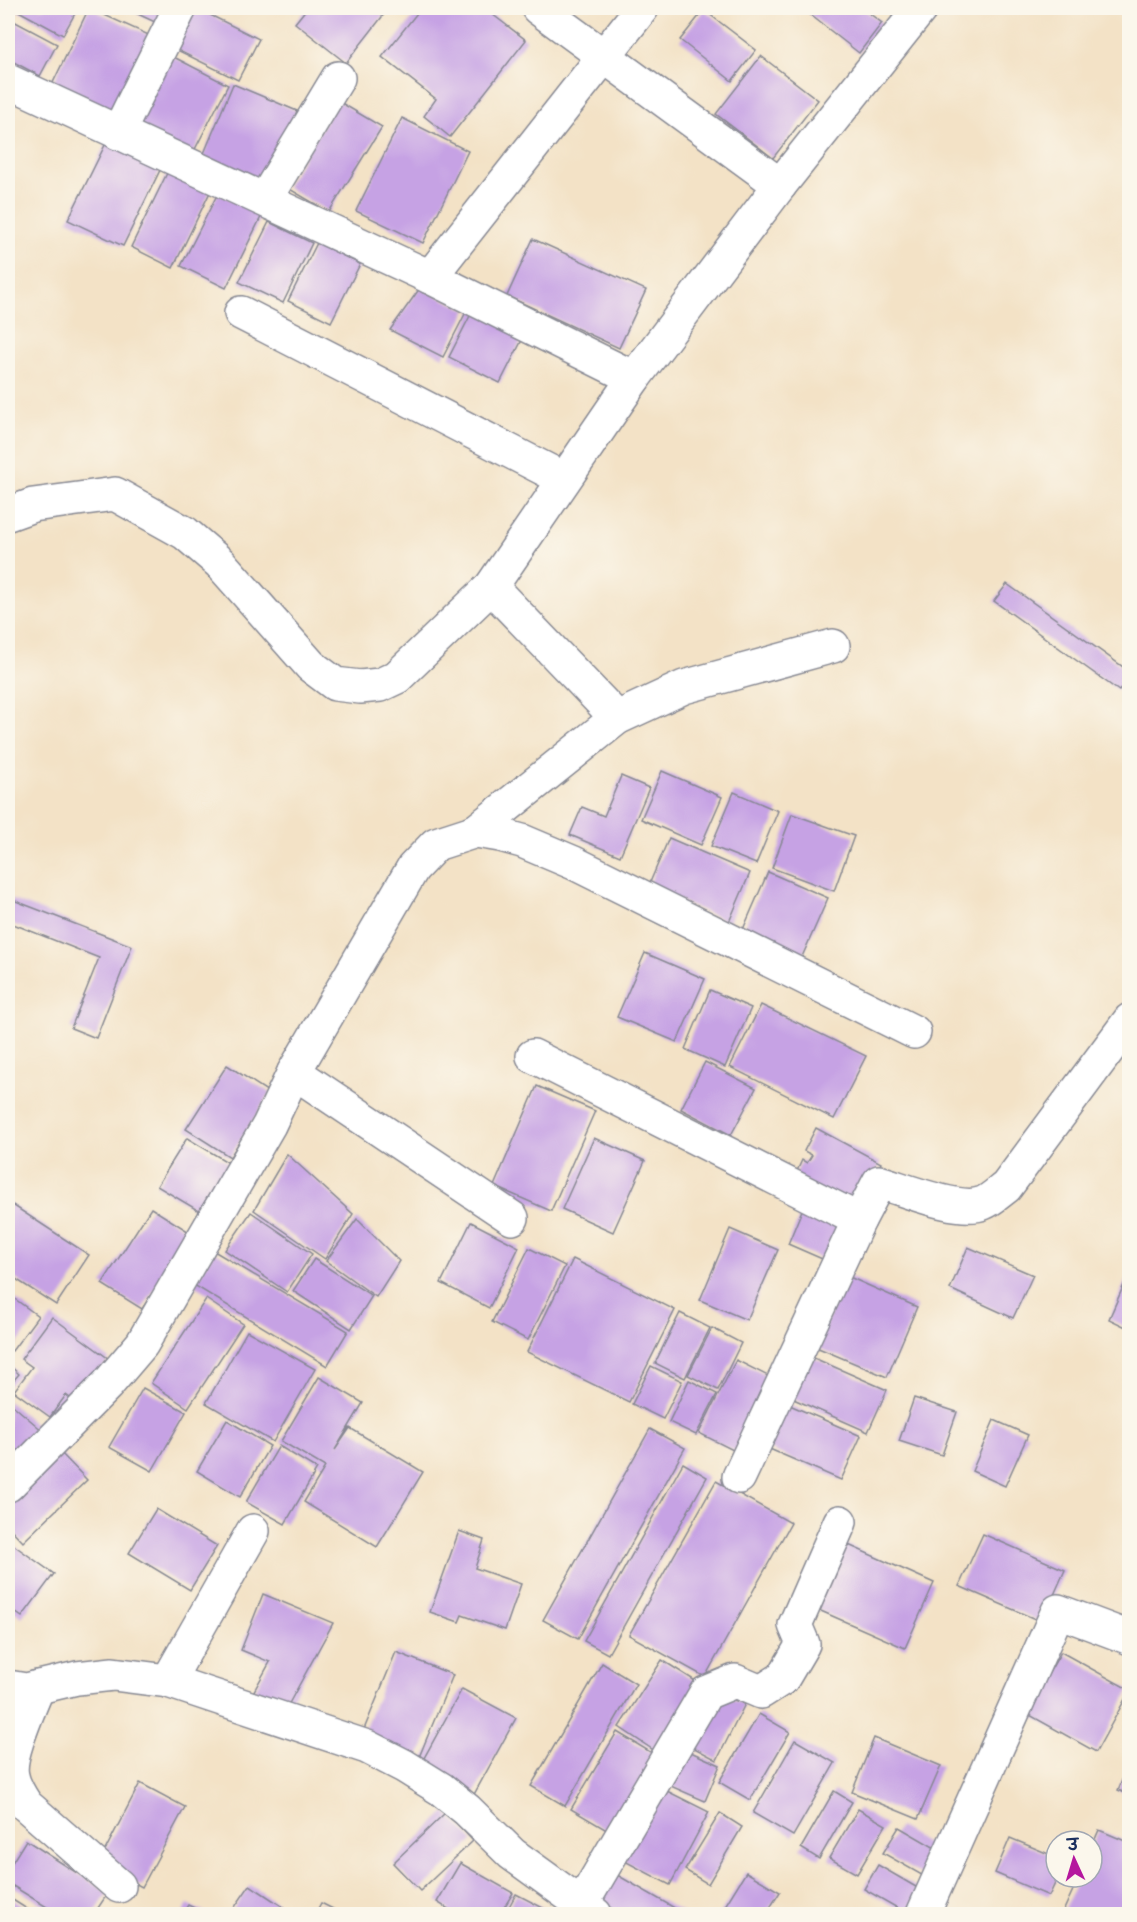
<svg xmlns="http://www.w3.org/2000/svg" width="1137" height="1922" font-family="'Shantell Sans','Playpen Sans Deva',sans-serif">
<rect width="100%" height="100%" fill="#fbf7ec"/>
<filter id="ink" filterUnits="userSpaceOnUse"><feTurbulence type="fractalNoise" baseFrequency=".0167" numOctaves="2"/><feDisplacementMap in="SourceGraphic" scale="12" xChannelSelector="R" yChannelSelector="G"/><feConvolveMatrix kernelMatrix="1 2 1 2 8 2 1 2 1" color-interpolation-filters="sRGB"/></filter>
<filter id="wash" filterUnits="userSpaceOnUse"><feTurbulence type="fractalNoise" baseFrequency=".008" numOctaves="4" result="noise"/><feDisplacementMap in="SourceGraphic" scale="24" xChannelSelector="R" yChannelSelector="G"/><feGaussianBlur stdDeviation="1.35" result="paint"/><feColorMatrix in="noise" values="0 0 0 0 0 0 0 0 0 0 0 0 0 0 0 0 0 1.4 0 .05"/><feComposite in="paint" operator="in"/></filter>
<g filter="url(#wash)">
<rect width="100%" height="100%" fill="#f3e2c6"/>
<g id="blocks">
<g fill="#c6a2e4">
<path d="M13 8H78L63 35Z"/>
<path d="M89 8 151 36 111 118 50 89Z"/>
<path d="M125 8H165L157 23Z"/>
<path d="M196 8 259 39 238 80 173 48Z"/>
<path d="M307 8H389L346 63 295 23Z"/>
<path d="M421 8H484L526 40 450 137 424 116 436 99 382 57Z"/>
<path d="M813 8H862L882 23 859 53 808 13Z"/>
<path d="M704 10 756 50 732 81 680 40Z"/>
<path d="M8 18 57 44 40 76 8 59Z"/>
<path d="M166 53 228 85 192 155 130 124Z"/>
<path d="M761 56 818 100 773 158 716 114Z"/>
<path d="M233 84 297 111 264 190 200 163Z"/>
<path d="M338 101 382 127 329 212 286 187Z"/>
<path d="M402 118 468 151 423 243 356 211Z"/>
<path d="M108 139 162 166 123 246 68 220Z"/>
<path d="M171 165 213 186 173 268 131 247Z"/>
<path d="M218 193 262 215 226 288 181 266Z"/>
<path d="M269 222 312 243 283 303 239 282Z"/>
<path d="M533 239 646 290 619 348 507 296Z"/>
<path d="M317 243 360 264 331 322 288 301Z"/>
<path d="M420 288 467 310 443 357 390 330Z"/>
<path d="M473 310 524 336 500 383 449 357Z"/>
<path d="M1007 584 1130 672V676L1119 691 994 601Z"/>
<path d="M662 771 722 797 701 845 641 819Z"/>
<path d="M621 776 649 788 620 856 570 835 582 807 604 816Z"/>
<path d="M734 792 778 811 756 864 711 846Z"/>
<path d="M792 814 854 836 834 891 772 868Z"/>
<path d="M669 838 750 873 729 922 648 887Z"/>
<path d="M768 872 828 898 801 959 741 934Z"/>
<path d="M8 898 132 946 96 1038 71 1028 99 958 8 922Z"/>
<path d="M645 953 705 979 677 1042 617 1017Z"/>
<path d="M710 990 751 1008 725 1067 685 1049Z"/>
<path d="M761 1005 866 1056 834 1119 730 1067Z"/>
<path d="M705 1062 756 1088 731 1135 681 1109Z"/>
<path d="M227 1065 270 1093 230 1157 186 1129Z"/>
<path d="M537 1086 595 1111 551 1211 494 1186Z"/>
<path d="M816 1128 881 1163 855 1209 793 1180 802 1160 807 1163 812 1155 804 1151Z"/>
<path d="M187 1138 229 1163 199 1211 157 1186Z"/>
<path d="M594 1138 645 1161 613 1232 562 1209Z"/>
<path d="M287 1154 353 1214 325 1259 254 1210Z"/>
<path d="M8 1202 89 1255 56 1305 8 1274Z"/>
<path d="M805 1203 854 1224 836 1265 788 1244Z"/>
<path d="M151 1208 191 1233 142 1309 102 1284Z"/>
<path d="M251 1212 312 1254 287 1292 225 1250Z"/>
<path d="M357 1219 399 1261 376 1297 326 1261Z"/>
<path d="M471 1222 519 1247 489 1308 441 1283Z"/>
<path d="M730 1229 778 1250 747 1320 700 1300Z"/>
<path d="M968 1247 1033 1275 1013 1318 950 1289Z"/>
<path d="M529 1248 565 1266 528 1340 492 1322Z"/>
<path d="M214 1251 348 1331 327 1366 194 1285Z"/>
<path d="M314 1259 372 1296 351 1329 293 1291Z"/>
<path d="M573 1259 675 1310 629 1402 527 1352Z"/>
<path d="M847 1276 917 1307 887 1377 816 1347Z"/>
<path d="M1127 1278 1130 1279V1329L1109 1319Z"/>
<path d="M8 1294 38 1316 12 1351 8 1348Z"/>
<path d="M206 1299 243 1324 188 1408 151 1383Z"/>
<path d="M680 1313 710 1328 685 1378 655 1363Z"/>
<path d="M52 1317 109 1359 77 1403 66 1395 50 1417 14 1391 32 1367 21 1359Z"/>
<path d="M712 1328 741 1343 718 1390 688 1375Z"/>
<path d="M247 1331 315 1369 273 1442 206 1403Z"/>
<path d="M807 1355 887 1390 868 1432 789 1397Z"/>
<path d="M736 1360 782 1383 745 1456 699 1433Z"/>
<path d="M8 1364 19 1374 8 1387Z"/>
<path d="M651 1366 682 1381 663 1419 632 1404Z"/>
<path d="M319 1377 363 1403 335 1450 350 1428 423 1472 377 1547 304 1502 325 1467 281 1441Z"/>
<path d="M689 1380 717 1394 696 1435 669 1422Z"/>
<path d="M143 1388 186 1412 152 1471 109 1447Z"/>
<path d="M914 1398 957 1412 942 1455 899 1441Z"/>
<path d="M8 1401 44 1432 15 1466 8 1460Z"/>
<path d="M785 1403 861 1436 841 1480 765 1447Z"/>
<path d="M227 1420 270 1446 240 1497 197 1471Z"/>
<path d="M994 1420 1028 1435 1005 1486 972 1471Z"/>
<path d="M650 1429 685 1448 578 1639 543 1620Z"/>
<path d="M279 1446 317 1469 285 1524 246 1502Z"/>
<path d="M61 1453 87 1480 23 1542 8 1526V1504Z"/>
<path d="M683 1463 707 1477 608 1654 584 1641Z"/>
<path d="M716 1481 791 1523 705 1677 629 1635Z"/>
<path d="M156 1509 217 1546 190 1590 129 1553Z"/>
<path d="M459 1531 484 1540 475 1568 521 1584 505 1630 462 1615 459 1622 430 1612Z"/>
<path d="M983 1534 1065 1570 1042 1622 959 1586Z"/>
<path d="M835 1539 934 1583 905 1648 805 1604Z"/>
<path d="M8 1541 54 1574 22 1617 8 1607Z"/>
<path d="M263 1594 333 1623 286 1709 249 1700 270 1662 241 1650Z"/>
<path d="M396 1652 453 1675 417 1762 360 1739Z"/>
<path d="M1061 1652 1130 1690 1096 1752 1026 1713Z"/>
<path d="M662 1660 705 1687 661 1755 619 1727Z"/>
<path d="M602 1663 636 1684 565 1806 531 1786Z"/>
<path d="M462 1689 516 1718 472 1798 418 1769Z"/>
<path d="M714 1693 745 1704 717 1760 683 1742Z"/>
<path d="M759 1714 790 1732 750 1800 719 1782Z"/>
<path d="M617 1732 662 1759 615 1835 571 1809Z"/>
<path d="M874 1738 941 1766 918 1819 852 1792Z"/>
<path d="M795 1740 835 1763 793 1836 753 1813Z"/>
<path d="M677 1746 720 1765 705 1801 659 1781Z"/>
<path d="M1130 1761V1795L1118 1790Z"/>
<path d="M140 1783 185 1807 142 1887 98 1864Z"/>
<path d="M657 1786 709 1812 670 1885 619 1858Z"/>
<path d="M834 1791 852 1802 819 1859 801 1848Z"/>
<path d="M858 1809 886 1825 857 1874 829 1858Z"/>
<path d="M446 1812 473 1841 420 1891 393 1863Z"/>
<path d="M720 1813 742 1827 708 1884 685 1870Z"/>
<path d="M899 1827 949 1856 934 1882 883 1853Z"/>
<path d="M1099 1830 1130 1843V1914H1062L1079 1877H1092V1846Z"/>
<path d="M1010 1838 1056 1857V1877H1058L1049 1896 995 1873Z"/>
<path d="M26 1840 108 1893 94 1914H58L8 1883V1869Z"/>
<path d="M460 1863 513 1893 500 1914H447L450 1910 437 1902Z"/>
<path d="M878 1865 928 1894 908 1914 864 1889Z"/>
<path d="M612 1872 685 1914H611L593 1904Z"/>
<path d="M746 1872 780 1892 766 1914H720Z"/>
<path d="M250 1885 288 1910 285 1914H230Z"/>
<path d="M516 1894 551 1912 550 1914H505Z"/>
<path d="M8 1897 35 1914H8Z"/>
<path d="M321 1903 343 1914H315Z"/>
<path d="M188 1905 207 1914H182Z"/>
</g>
</g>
</g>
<g filter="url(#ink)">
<use href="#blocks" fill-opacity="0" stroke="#878892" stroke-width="1.5"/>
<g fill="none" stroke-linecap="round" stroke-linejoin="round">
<g stroke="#878892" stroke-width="36">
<g id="minor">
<path d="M538 8 780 185"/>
<path d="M8 81 430 277 634 378"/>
<path d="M118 133 180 8"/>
<path d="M265 199 338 78"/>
<path d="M430 277 642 8"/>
<path d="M241 313 564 479"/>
<path d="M8 514 33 505 115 494 185 533 220 563 311 666 335 684 360 687 380 685 397 677 491 587 634 378 780 185 921 8"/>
<path d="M491 587 617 718"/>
<path d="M476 831 617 718 684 687 833 646"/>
<path d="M533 1056 859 1220"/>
<path d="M294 1072 512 1218"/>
<path d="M739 1477 859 1220 879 1182C903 1189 960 1213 983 1203 991 1200 999 1192 1006 1187L1130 1020"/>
<path d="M8 1485 107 1385 142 1344 269 1125 294 1072 413 868 436 844 476 831 500 835 522 841 574 863 914 1032"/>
<path d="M168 1681 253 1531"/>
<path d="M8 1687 26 1690 77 1678 113 1674 168 1681 367 1747 404 1766 441 1789 467 1810 512 1854 595 1914"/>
<path d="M38 1687C30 1708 7 1755 12 1776 14 1787 20 1796 26 1805L119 1886"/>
<path d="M581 1905 706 1693 735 1681 761 1692 783 1678 803 1644 795 1625 840 1522"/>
<path d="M923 1914 1058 1611 1130 1638"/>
</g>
</g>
<use href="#minor" stroke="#fff" stroke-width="33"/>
</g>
</g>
<rect width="1137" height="1922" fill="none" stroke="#fbf7ec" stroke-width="30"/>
<g transform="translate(1074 1859) rotate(356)"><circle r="28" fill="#fbf7ec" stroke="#a1a7b3" stroke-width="1.5"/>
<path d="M0-4.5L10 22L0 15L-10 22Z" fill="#b5179e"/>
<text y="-9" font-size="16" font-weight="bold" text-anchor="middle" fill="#1b2f5e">उ</text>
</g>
</svg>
